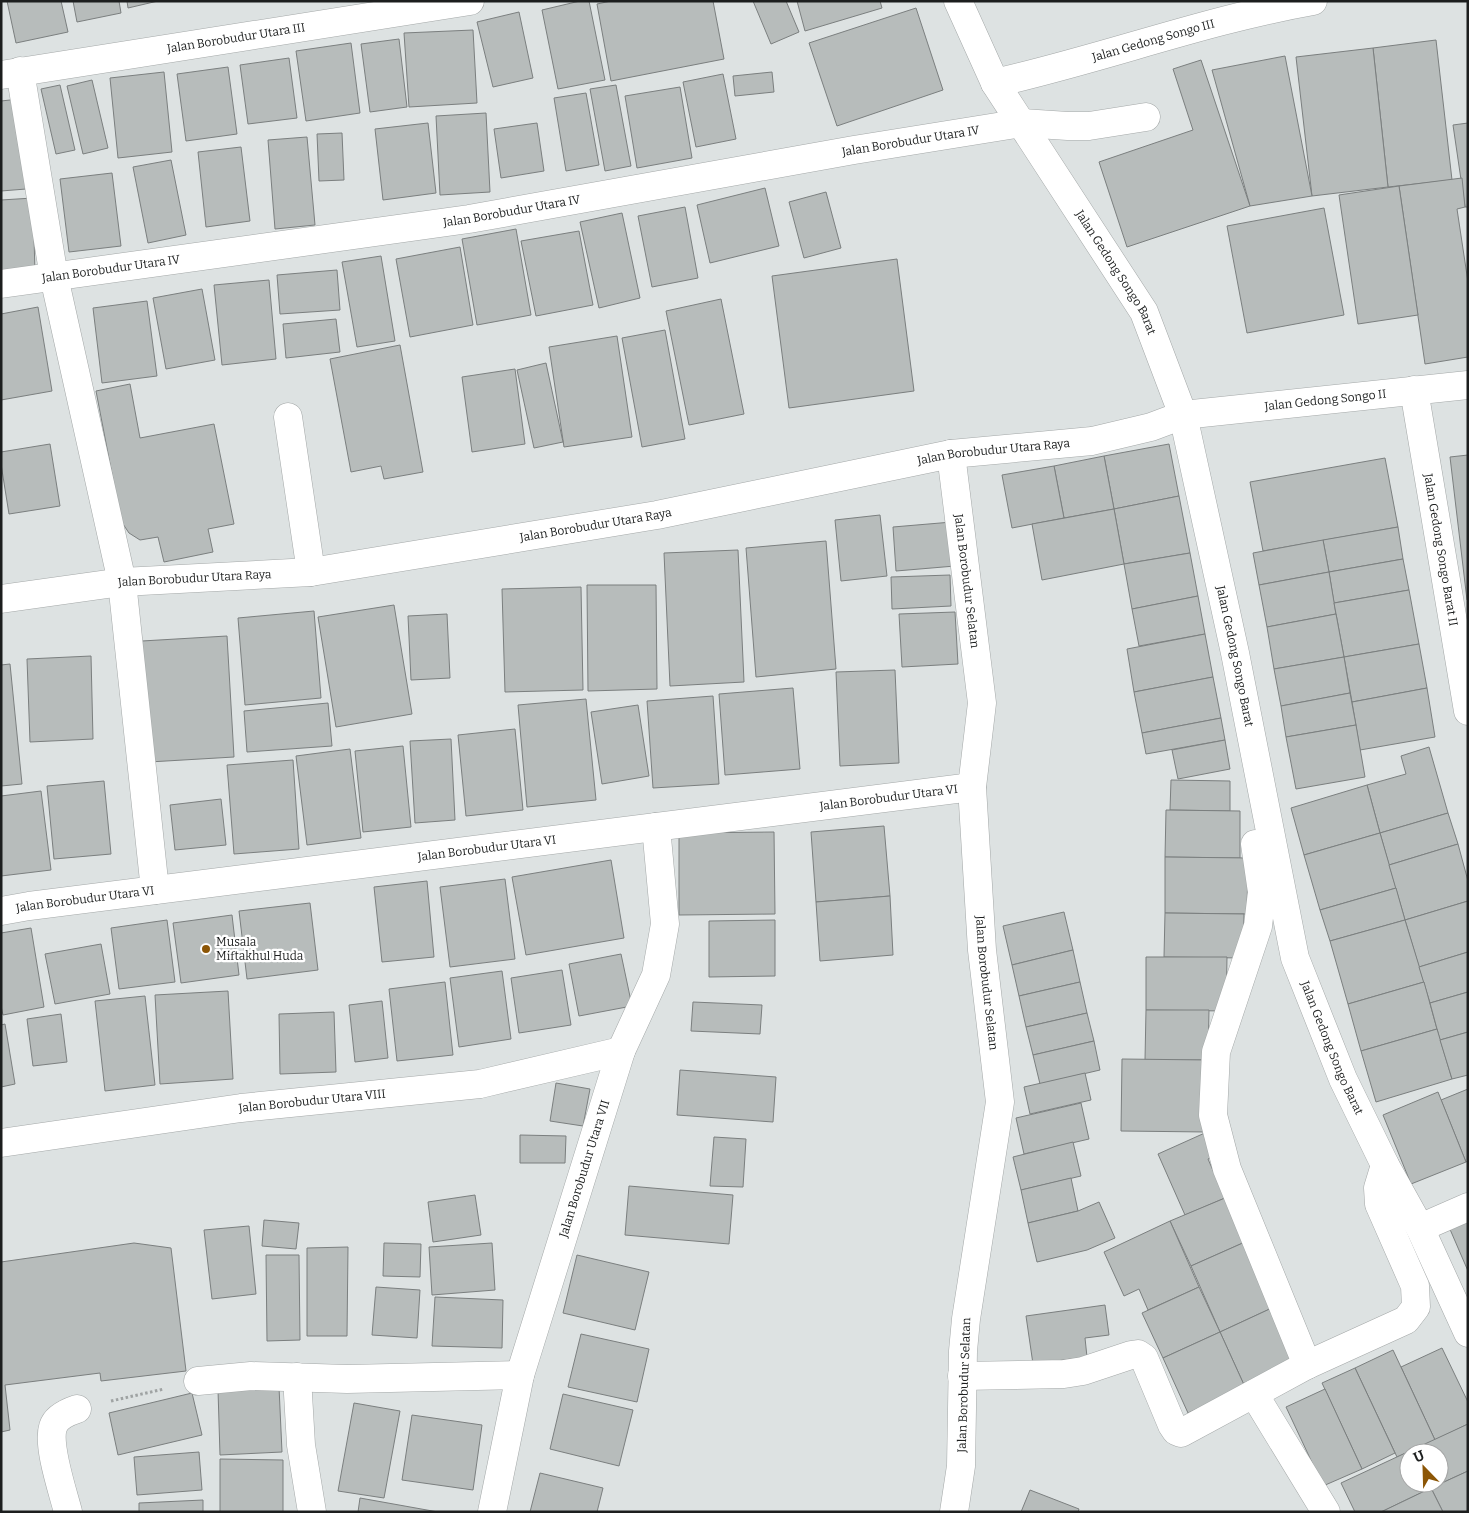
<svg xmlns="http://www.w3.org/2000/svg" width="1469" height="1513" font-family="Bitter,serif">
<rect width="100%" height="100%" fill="#dde2e2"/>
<g fill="#b7bcbb" stroke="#7b7f7f">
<path d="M7 1H61L68 32 16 43Z"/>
<path d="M73 1H119L121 13 77 22Z"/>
<path d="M127 1H158L128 8Z"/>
<path d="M580 1H589L605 80 558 89 542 10Z"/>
<path d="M611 1H713L724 59 611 81 597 4Z"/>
<path d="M753 1H786L799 32 771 44Z"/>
<path d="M797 1H880L882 8 805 31Z"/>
<path d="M916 8 943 90 837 126 809 43Z"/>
<path d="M519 12 533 78 493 87 477 22Z"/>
<path d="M473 30 477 103 409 107 404 33Z"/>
<path d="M399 39 407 107 370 112 361 44Z"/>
<path d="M1436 40 1452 180 1388 187 1373 48Z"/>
<path d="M351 43 360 113 306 121 296 51Z"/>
<path d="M1373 48 1388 187 1312 196 1296 57Z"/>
<path d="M1285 56 1312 196 1250 206 1212 70Z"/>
<path d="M289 58 297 118 248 124 240 65Z"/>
<path d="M1201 60 1250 206 1127 247 1099 162 1193 130 1173 69Z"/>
<path d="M228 67 237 134 186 141 177 74Z"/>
<path d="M164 72 172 152 118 158 110 78Z"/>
<path d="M772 72 774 92 735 96 733 76Z"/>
<path d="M723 74 736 139 696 147 683 82Z"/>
<path d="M92 80 108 148 83 154 67 86Z"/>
<path d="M60 85 75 150 56 154 41 89Z"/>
<path d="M616 85 631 166 605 171 590 89Z"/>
<path d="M680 87 692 158 637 168 625 96Z"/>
<path d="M586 93 599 165 566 171 554 98Z"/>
<path d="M19 99 26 189 1 191V101Z"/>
<path d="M486 113 490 192 440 195 436 116Z"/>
<path d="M428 123 436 193 383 200 375 129Z"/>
<path d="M537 123 544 171 501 178 494 129Z"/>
<path d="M1468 123V207H1465L1453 125Z"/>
<path d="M342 133 344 180 319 181 317 134Z"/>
<path d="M307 137 315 225 275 229 268 140Z"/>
<path d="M241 147 250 221 206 227 198 152Z"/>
<path d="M171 160 186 235 148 243 133 167Z"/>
<path d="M112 173 121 246 69 252 60 179Z"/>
<path d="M1462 178 1465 207 1457 209 1468 282V357L1425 364 1399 186Z"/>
<path d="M1399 186 1418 315 1358 324 1339 195Z"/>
<path d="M765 188 779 246 710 263 697 205Z"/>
<path d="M826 192 841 248 804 258 789 202Z"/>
<path d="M33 198 35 274 1 275V200Z"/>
<path d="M685 207 698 278 652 287 638 216Z"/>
<path d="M1324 208 1344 315 1247 333 1227 226Z"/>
<path d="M622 213 640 298 599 308 580 222Z"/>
<path d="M516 229 531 315 477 325 462 239Z"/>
<path d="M579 231 593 305 536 316 521 241Z"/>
<path d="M460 247 473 325 410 337 396 259Z"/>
<path d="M381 256 395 341 357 347 342 262Z"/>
<path d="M897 259 914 391 789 408 772 276Z"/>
<path d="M337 270 340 310 280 314 277 275Z"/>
<path d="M269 280 276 359 222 365 214 285Z"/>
<path d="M202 289 215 360 166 369 153 298Z"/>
<path d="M721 299 744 414 689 425 666 311Z"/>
<path d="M147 301 157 376 102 383 93 308Z"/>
<path d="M38 307 52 391 1 400V314Z"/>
<path d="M336 319 340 352 286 358 283 324Z"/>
<path d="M665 330 685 439 642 447 622 338Z"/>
<path d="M617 336 632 437 564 447 549 347Z"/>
<path d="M400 345 423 472 384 479 381 466 351 472 330 359Z"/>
<path d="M546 363 563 442 534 448 517 370Z"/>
<path d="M515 369 525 444 472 452 462 377Z"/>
<path d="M130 384 140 438 214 424 234 524 208 529 213 552 164 562 158 537 140 540 129 533 121 521 96 391Z"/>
<path d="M50 444 60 506 9 514 1 464V452Z"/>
<path d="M1169 444 1179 496 1114 509 1104 456Z"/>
<path d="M1468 455V600H1467L1450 457Z"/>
<path d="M1104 456 1114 509 1064 518 1054 466Z"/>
<path d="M1385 458 1398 527 1263 551 1250 482Z"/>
<path d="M1054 466 1064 518 1012 528 1002 475Z"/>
<path d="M1179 496 1190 553 1124 564 1114 509Z"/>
<path d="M1114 509 1124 564 1042 580 1032 524Z"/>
<path d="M880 515 887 576 841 581 835 520Z"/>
<path d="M952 522 955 566 896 571 893 527Z"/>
<path d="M1398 527 1403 559 1329 572 1323 540Z"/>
<path d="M1323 540 1329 572 1259 585 1253 553Z"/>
<path d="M826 541 836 669 756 677 746 548Z"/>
<path d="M738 550 744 682 670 686 664 553Z"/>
<path d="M1190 553 1198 596 1132 609 1124 564Z"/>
<path d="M1403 559 1409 590 1334 603 1329 572Z"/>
<path d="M1329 572 1336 614 1267 627 1259 585Z"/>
<path d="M950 575 951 606 892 609 891 577Z"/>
<path d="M587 585H656L657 689 588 691Z"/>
<path d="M581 587 583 690 505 692 502 589Z"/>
<path d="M1409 590 1419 644 1344 657 1334 603Z"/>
<path d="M1198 596 1205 634 1139 646 1132 609Z"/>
<path d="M394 605 412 714 336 727 318 617Z"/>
<path d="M314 611 321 698 245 705 238 618Z"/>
<path d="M955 612 958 664 902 667 899 614Z"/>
<path d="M447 614 450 678 411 680 408 616Z"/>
<path d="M1336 614 1344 657 1274 669 1267 627Z"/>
<path d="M1205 634 1213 677 1134 692 1127 649Z"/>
<path d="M227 636 234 757 149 762 142 641Z"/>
<path d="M1419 644 1427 688 1352 702 1344 657Z"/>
<path d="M91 656 93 739 30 742 27 659Z"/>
<path d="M1344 657 1350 693 1281 706 1274 669Z"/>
<path d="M10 664 22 784 1 786V665Z"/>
<path d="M895 670 899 763 840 766 836 672Z"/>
<path d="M1213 677 1221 718 1142 733 1134 692Z"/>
<path d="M793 688 800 769 725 775 719 694Z"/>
<path d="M1427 688 1435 737 1360 750 1352 702Z"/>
<path d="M1350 693 1356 725 1286 737 1281 706Z"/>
<path d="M713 696 719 784 653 788 647 701Z"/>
<path d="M586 699 596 800 527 807 518 705Z"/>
<path d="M328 703 332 746 247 752 244 711Z"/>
<path d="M638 705 649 776 602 784 591 712Z"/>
<path d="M1221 718 1225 740 1146 754 1142 733Z"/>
<path d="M1356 725 1365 777 1296 789 1286 737Z"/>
<path d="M515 729 523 810 466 816 458 735Z"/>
<path d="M451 739 455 820 415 823 410 741Z"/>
<path d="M1225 740 1230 769 1178 779 1172 750Z"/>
<path d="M403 746 411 827 363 832 355 751Z"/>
<path d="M1429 747 1448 813 1380 833 1367 785 1406 774 1401 756Z"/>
<path d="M350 749 361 838 307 845 296 756Z"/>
<path d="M293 760 299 849 234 854 227 765Z"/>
<path d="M1171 780 1230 781V811L1170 810Z"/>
<path d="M104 781 111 854 54 859 47 786Z"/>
<path d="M1367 785 1380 833 1304 855 1291 808Z"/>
<path d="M41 791 51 870 1 876V796Z"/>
<path d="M221 799 226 845 175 850 170 805Z"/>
<path d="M1166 810 1240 811V858L1165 857Z"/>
<path d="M1448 813 1458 844 1389 865 1380 833Z"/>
<path d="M884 826 890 896 816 902 811 832Z"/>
<path d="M774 832 775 914 679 915V833Z"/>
<path d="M1380 833 1396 888 1320 910 1304 855Z"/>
<path d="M1458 844 1468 881V901L1405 920 1389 865Z"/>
<path d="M1165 857 1248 858 1247 914 1165 913Z"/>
<path d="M611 860 624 938 526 955 512 877Z"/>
<path d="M505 879 515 959 450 967 440 887Z"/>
<path d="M427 881 434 957 382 962 374 887Z"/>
<path d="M1396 888 1405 920 1330 941 1320 910Z"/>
<path d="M890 896 893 955 820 961 816 902Z"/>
<path d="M1468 901V952L1419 967 1405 920Z"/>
<path d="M310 903 318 970 247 979 239 911Z"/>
<path d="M1064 912 1073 950 1012 965 1003 926Z"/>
<path d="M1165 913 1244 914 1243 958 1164 957Z"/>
<path d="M232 915 239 975 181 983 173 923Z"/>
<path d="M167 920 175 982 119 989 111 928Z"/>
<path d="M775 920V976L709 977V921Z"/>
<path d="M1405 920 1424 982 1348 1004 1330 941Z"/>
<path d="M31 928 44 1007 3 1015 1 1006V933Z"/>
<path d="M101 944 110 994 55 1004 45 954Z"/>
<path d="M1073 950 1080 982 1019 996 1012 965Z"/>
<path d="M1468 952V992L1430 1003 1419 967Z"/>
<path d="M621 954 632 1006 579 1016 569 964Z"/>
<path d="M1146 957H1227L1226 1011 1146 1010Z"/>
<path d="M562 970 571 1025 519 1033 511 978Z"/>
<path d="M502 971 511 1039 459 1047 450 978Z"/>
<path d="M445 982 453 1055 397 1061 389 989Z"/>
<path d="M1080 982 1087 1013 1026 1027 1019 996Z"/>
<path d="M1424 982 1437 1029 1361 1051 1348 1004Z"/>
<path d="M228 991 233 1079 160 1084 155 995Z"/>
<path d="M1468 992V1032L1440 1040 1430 1003Z"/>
<path d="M145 996 155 1085 105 1091 95 1001Z"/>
<path d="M382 1001 388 1058 355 1062 349 1005Z"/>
<path d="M693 1002 762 1005 760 1034 691 1031Z"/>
<path d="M1146 1010H1209L1208 1060H1145Z"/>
<path d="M334 1012 336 1072 280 1074 279 1014Z"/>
<path d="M1087 1013 1094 1041 1033 1055 1026 1027Z"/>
<path d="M61 1014 67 1062 33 1066 27 1019Z"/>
<path d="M5 1024 15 1084 1 1087V1025Z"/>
<path d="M1437 1029 1452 1079 1376 1102 1361 1051Z"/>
<path d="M1468 1032V1075L1452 1079 1440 1040Z"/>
<path d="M1094 1041 1100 1070 1040 1084 1033 1055Z"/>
<path d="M1122 1059 1208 1060 1207 1132 1121 1131Z"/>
<path d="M680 1070 776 1077 773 1122 677 1115Z"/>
<path d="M1085 1073 1091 1100 1030 1114 1024 1087Z"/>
<path d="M556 1083 590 1089 583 1126 550 1121Z"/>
<path d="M1468 1089V1161L1466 1162 1441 1100Z"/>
<path d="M1438 1092 1466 1162 1411 1184 1383 1115Z"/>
<path d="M1081 1103 1089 1139 1024 1154 1016 1118Z"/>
<path d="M1207 1132 1217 1154 1208 1159 1225 1198 1185 1215 1158 1154Z"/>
<path d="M520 1135 566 1136 565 1163H520Z"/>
<path d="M714 1137 746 1139 743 1187 710 1186Z"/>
<path d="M1073 1142 1081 1176 1021 1190 1013 1157Z"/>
<path d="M1071 1178 1078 1211 1028 1223 1021 1190Z"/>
<path d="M629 1186 733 1195 729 1244 625 1235Z"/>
<path d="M475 1195 481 1235 433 1242 428 1202Z"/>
<path d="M1225 1198 1245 1242 1191 1266 1170 1221Z"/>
<path d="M1099 1202 1115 1238 1087 1250 1037 1262 1028 1223 1078 1211Z"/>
<path d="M1468 1219V1271L1449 1227Z"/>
<path d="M264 1220 299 1223 296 1249 262 1246Z"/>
<path d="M1170 1221 1199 1287 1148 1310 1139 1289 1124 1296 1104 1252Z"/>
<path d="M249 1226 256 1294 212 1299 204 1230Z"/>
<path d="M1245 1242 1274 1307 1220 1332 1191 1266Z"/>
<path d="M134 1243 171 1248 186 1371 101 1381 100 1373 5 1385 10 1430 1 1432V1262Z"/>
<path d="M384 1243 421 1244 420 1277 383 1276Z"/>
<path d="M492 1243 495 1290 432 1295 429 1247Z"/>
<path d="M348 1247 347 1336H307V1248Z"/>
<path d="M266 1255H299L300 1340 267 1341Z"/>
<path d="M577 1255 649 1272 635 1330 563 1313Z"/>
<path d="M376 1287 420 1290 417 1338 372 1335Z"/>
<path d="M1199 1287 1220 1332 1163 1358 1142 1313Z"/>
<path d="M435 1297 503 1300 502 1348 432 1346Z"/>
<path d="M1105 1305 1109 1335 1085 1338 1087 1357 1033 1364 1026 1316Z"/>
<path d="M1274 1307 1299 1363 1245 1387 1220 1332Z"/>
<path d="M1220 1332 1245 1387 1188 1413 1163 1358Z"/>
<path d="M581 1334 649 1349 637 1402 568 1387Z"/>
<path d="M1442 1348 1468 1402V1424L1435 1440 1401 1367Z"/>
<path d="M1393 1350 1435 1440 1397 1457 1355 1368Z"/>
<path d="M1355 1368 1395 1453 1362 1469 1322 1383Z"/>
<path d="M279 1387 282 1452 220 1455 218 1390Z"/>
<path d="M1325 1389 1362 1469 1323 1486 1286 1407Z"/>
<path d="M192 1393 202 1435 118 1455 109 1413Z"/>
<path d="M563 1394 633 1410 619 1466 550 1449Z"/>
<path d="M354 1403 400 1411 384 1498 338 1491Z"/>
<path d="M412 1415 482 1425 473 1490 402 1480Z"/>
<path d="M1468 1424V1471L1431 1488 1429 1483H1439V1453H1415L1414 1449Z"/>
<path d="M1414 1449 1415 1453H1409V1483H1429L1431 1488 1381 1512H1355L1341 1483Z"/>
<path d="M199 1452 202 1490 137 1495 134 1457Z"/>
<path d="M220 1459 283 1460V1512H220Z"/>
<path d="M1468 1471V1512H1443L1431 1488Z"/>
<path d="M540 1473 603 1488 597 1512H530Z"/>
<path d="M1431 1488 1443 1512H1381Z"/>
<path d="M1030 1490 1079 1509 1078 1512H1021Z"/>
<path d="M360 1498 438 1512H358Z"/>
<path d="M203 1500V1512H139V1503Z"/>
</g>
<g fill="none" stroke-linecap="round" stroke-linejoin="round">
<g stroke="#a4a8a8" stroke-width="29">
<g id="minor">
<path id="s1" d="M958 1 995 83 1144 312 1183 415 1235 653 1295 958 1343 1079 1385 1165 1420 1228 1468 1333"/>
<path d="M20 71 54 277 122 582 155 890"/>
<path id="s2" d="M1 75 470 1"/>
<path id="s3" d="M995 83C1102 59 1205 20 1313 1"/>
<path id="s4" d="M1 284 469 219 854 150 1022 123 1068 126H1089L1146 117"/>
<path id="s5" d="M1414 390 1468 711"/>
<path d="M288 417 311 572"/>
<path id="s6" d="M951 454 982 703 972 787 982 950 1000 1102 966 1319 963 1351 961 1466 954 1512"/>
<path id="s7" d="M1 599 122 582 311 572 657 515 951 454 1092 441 1151 427 1183 415 1468 385"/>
<path d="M1255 844 1262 892 1258 926 1216 1052 1213 1115 1227 1169 1307 1365"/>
<path id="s8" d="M1 911 29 906 972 787"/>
<path id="s9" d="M1 1143 241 1108 480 1084 621 1051"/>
<path d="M1420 1228 1468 1207"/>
<path d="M962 1376 1064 1374 1083 1371 1131 1355 1138 1354 1144 1358 1172 1425 1176 1431 1181 1433 1307 1365 1406 1320 1416 1307 1415 1286 1379 1204 1378 1188 1385 1165"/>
<path d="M297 1377 301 1445 312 1512"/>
<path d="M198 1381 251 1376 347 1379 520 1375"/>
<path d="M1254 1394 1326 1512"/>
<path d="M68 1512C63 1492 47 1446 53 1427 56 1417 68 1412 77 1409"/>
<path id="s10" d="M492 1512 520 1375 621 1051 656 975 665 924 656 827"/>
</g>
</g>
<path stroke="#9fa3a3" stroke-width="3" stroke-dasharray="2.5 2.5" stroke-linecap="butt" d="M111 1401 164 1389"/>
<use href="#minor" stroke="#fff" stroke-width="28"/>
</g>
<circle fill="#8c5606" stroke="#fff" stroke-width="2" cx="206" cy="949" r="5"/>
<g text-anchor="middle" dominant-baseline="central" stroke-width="4.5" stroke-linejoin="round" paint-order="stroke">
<g font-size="12" fill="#1c1e1e" stroke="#fff">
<text stroke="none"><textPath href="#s2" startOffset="238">Jalan Borobudur Utara III</textPath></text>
<text stroke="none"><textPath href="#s3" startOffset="164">Jalan Gedong Songo III</textPath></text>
<text stroke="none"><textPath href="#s4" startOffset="921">Jalan Borobudur Utara IV</textPath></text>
<text stroke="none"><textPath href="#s4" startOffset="516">Jalan Borobudur Utara IV</textPath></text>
<text stroke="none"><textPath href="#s4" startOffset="111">Jalan Borobudur Utara IV</textPath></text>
<text stroke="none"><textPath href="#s1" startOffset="315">Jalan Gedong Songo Barat</textPath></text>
<text stroke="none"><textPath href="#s7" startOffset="1342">Jalan Gedong Songo II</textPath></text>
<text stroke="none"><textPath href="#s7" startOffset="1005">Jalan Borobudur Utara Raya</textPath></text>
<text stroke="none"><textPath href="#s7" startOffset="600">Jalan Borobudur Utara Raya</textPath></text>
<text stroke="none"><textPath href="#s5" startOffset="162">Jalan Gedong Songo Barat II</textPath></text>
<text stroke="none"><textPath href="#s7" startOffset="195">Jalan Borobudur Utara Raya</textPath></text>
<text stroke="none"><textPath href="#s6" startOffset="128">Jalan Borobudur Selatan</textPath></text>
<text stroke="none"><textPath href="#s1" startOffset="720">Jalan Gedong Songo Barat</textPath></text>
<text stroke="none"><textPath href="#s8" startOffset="895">Jalan Borobudur Utara VI</textPath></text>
<text stroke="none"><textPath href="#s8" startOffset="490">Jalan Borobudur Utara VI</textPath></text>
<text stroke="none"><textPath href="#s8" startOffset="85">Jalan Borobudur Utara VI</textPath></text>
<text stroke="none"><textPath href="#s6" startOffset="532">Jalan Borobudur Selatan</textPath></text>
<text stroke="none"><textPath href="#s1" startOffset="1125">Jalan Gedong Songo Barat</textPath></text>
<text stroke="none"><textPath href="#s9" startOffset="314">Jalan Borobudur Utara VIII</textPath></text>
<text stroke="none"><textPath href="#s10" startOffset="356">Jalan Borobudur Utara VII</textPath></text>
<text transform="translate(964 1385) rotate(-88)">Jalan Borobudur Selatan</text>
</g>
<g font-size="12" fill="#1c1e1e" stroke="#fff" text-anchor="start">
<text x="216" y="942">Musala<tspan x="216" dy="14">Miftakhul Huda</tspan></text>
</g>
</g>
<rect width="1469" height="1513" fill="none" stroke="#1c1e1e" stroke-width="5"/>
<g transform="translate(1424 1468) rotate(337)"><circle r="24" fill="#ffffff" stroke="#a4a5a5"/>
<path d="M0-4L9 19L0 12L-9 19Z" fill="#8c5606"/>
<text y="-8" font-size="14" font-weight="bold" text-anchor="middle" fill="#1c1e1e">U</text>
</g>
</svg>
